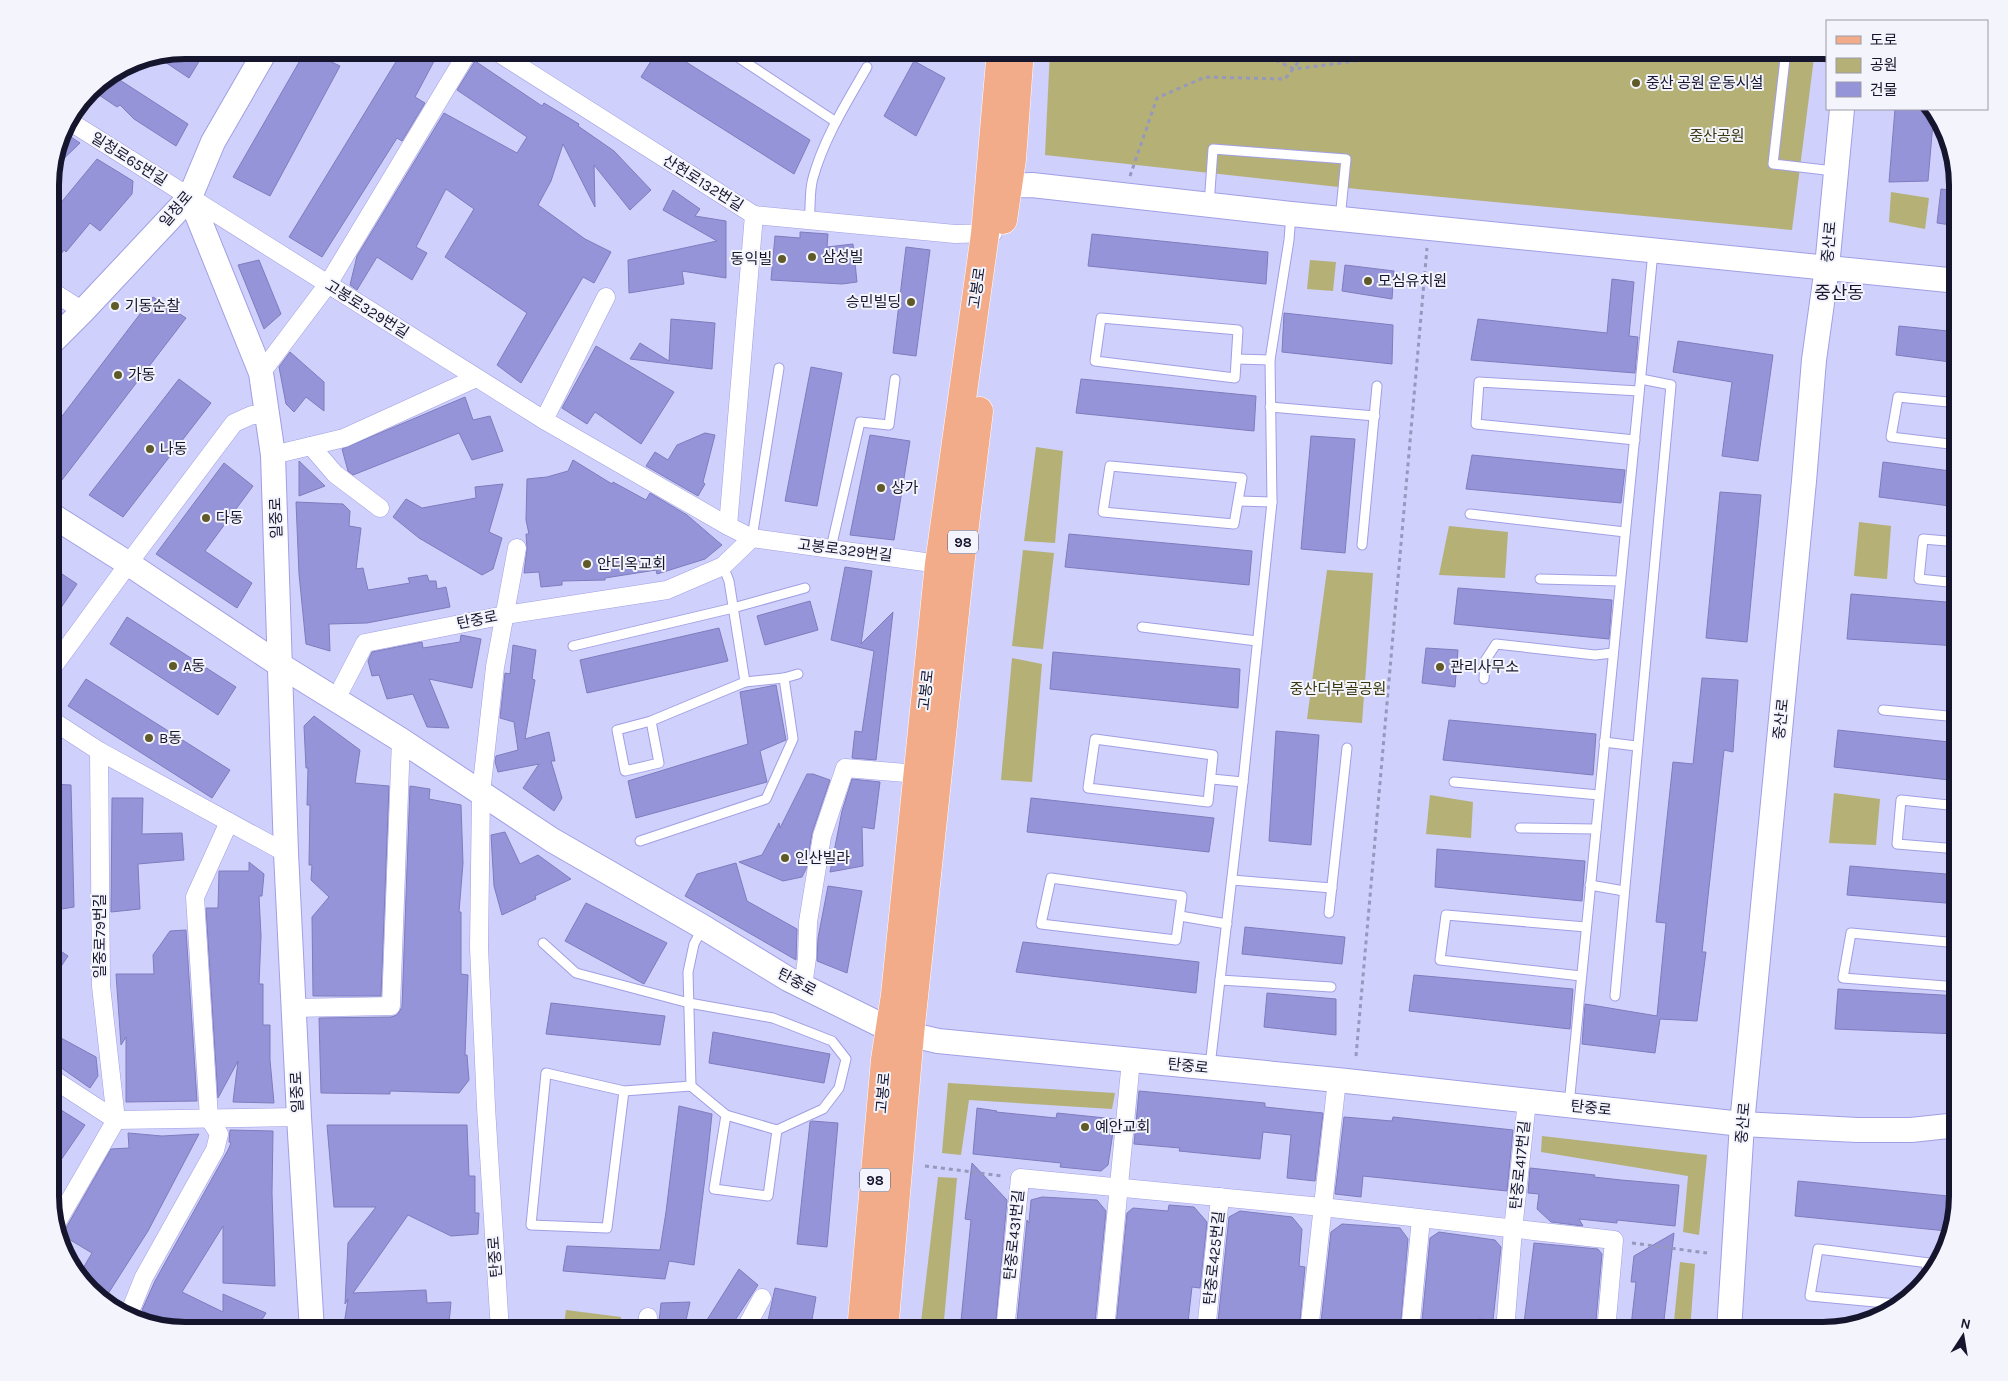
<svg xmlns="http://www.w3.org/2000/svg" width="2008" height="1381" font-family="Karla,'Noto Sans KR',sans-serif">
<rect width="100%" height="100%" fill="#cfd0fb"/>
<g fill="#b4b076">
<path d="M1050 50H1815L1792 230 1357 189 1045 155Z"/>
<path d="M1891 192 1929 198 1925 229 1889 222Z"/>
<path d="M1310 260 1336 262 1333 291 1307 289Z"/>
<path d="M1036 447 1063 451 1055 543 1024 541Z"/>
<path d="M1859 522 1891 526 1887 579 1854 576Z"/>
<path d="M1449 526 1508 532 1505 578 1439 575Z"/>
<path d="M1023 550 1054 553 1043 649 1012 646Z"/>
<path d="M1327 570 1373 573 1362 723 1307 719Z"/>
<path d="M1012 658 1042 664 1032 782 1001 780Z"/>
<path d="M1834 793 1880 799 1876 845 1829 843Z"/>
<path d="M1430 795 1473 802 1471 838 1426 834Z"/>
<path d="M948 1083 1115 1093 1112 1109 969 1100 961 1155 942 1153Z"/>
<path d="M1542 1136 1707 1155 1699 1235 1683 1232 1688 1176 1541 1152Z"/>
<path d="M938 1177 957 1178 943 1331H920Z"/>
<path d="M1680 1262 1695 1264 1690 1331H1673Z"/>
<path d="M566 1310 621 1317 620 1331H563Z"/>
</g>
<g fill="#9694d9" stroke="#7f7cbe">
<path d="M185 50H206L189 78 156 56Z"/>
<path d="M306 50 340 66 270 196 233 177Z"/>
<path d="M380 50H440L415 97 425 103 402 141 397 138 322 257 289 237 397 60Z"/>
<path d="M658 50H667L810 140 794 174 641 77Z"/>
<path d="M475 61 542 106 544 103 579 124 578 126 614 151 651 190 630 210 594 165 595 207 563 144 551 181 538 205 585 239 611 252 594 283 583 277 521 383 497 365 527 313 445 257 474 209 446 189 416 247 427 253 412 280 377 257 357 290 350 285 357 256 444 113 517 153 527 137 457 90Z"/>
<path d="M914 61 945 78 916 136 884 116Z"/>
<path d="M112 75 188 124 176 146 134 119 120 105 117 107 90 89Z"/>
<path d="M1895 109H1932L1934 111 1928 181 1889 182Z"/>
<path d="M62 131 80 143 52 170 60 133Z"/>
<path d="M97 159 133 181 132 194 100 231 90 223 66 252 64 250 50 269V216Z"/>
<path d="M1941 189 1958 191V226L1937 223Z"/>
<path d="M673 190 700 209 695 216 726 221V278L682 271 684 284 629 293 628 260 717 241 663 210Z"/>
<path d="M800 232 828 234 827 247 853 244 857 282 842 284 771 280 775 236 800 238Z"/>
<path d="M1092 234 1268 252 1266 284 1088 266Z"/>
<path d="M906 247 930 250 916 356 893 353Z"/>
<path d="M259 260 281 314 264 329 238 265Z"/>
<path d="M1345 265 1394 271 1392 299 1342 291Z"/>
<path d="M1612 279 1634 282 1629 336 1638 337 1635 373 1471 360 1478 319 1607 333Z"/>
<path d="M153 297 186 318 62 480 50 472V432Z"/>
<path d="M1284 313 1393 325 1392 364 1282 352Z"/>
<path d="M671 319 715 323 712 369 630 359 640 343 669 361Z"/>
<path d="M1899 326 1958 332V363L1896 355Z"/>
<path d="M1678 341 1773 355 1758 461 1722 456 1732 382 1673 372Z"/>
<path d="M596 346 674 392 641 444 595 412 587 424 562 408Z"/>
<path d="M290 352 324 382V411L306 397 294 412 286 404 279 367Z"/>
<path d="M811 367 842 373 817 506 785 501Z"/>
<path d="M179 379 211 403 123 517 89 495Z"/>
<path d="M1081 379 1256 396 1254 431 1076 413Z"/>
<path d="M465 397 473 420 490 416 503 451 472 460 459 433 353 475 348 471 342 449Z"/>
<path d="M705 433 715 435 703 482 705 484 698 496 646 466 655 452 668 460 677 445Z"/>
<path d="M870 435 910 441 894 540 850 535Z"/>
<path d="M1311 436 1355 439 1345 553 1301 549Z"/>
<path d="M1472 455 1625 470 1621 503 1466 489Z"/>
<path d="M573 460 612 484 613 482 646 500 650 493 687 515 722 545 705 559 657 574 656 570 605 578V580L562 581V585L541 587 539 572 524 573 527 549 526 534H529L526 520 527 479 547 477 568 471Z"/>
<path d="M299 461 325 486 299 496Z"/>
<path d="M1883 462 1958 472V507L1879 497Z"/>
<path d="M224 463 253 486 205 551 252 583 237 608 156 554Z"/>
<path d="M503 484 489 532 502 538 493 569 482 575 419 538 393 517 406 499 422 508 476 498 475 487Z"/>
<path d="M1720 492 1761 495 1747 642 1706 638Z"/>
<path d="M296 502 343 504 350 511 349 526 361 528 356 569 363 568 368 590 410 583 408 578 427 575 429 581H436L437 589 446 587 450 607 367 623 329 624 330 651 306 644 299 574Z"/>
<path d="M1069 534 1252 551 1249 585 1065 567Z"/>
<path d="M50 566 77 584 50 624Z"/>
<path d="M845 567 872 571 861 644 893 612 876 760 852 758 855 731 862 732 874 651 831 640Z"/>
<path d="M1458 588 1612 600 1609 639 1454 624Z"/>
<path d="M1851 594 1958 603V646L1847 639Z"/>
<path d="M810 601 818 630 765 645 757 616Z"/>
<path d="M127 617 236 687 218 715 110 644Z"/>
<path d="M719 628 728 661 587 693 580 660Z"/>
<path d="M461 635 481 639 472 688 429 679 449 728 427 727 413 694 387 699 379 675 372 676 368 661 372 652 422 642 423 648 460 642Z"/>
<path d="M513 645 536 650 532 679 535 680 525 739 549 732 555 761H551L562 798 554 811 523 788 539 764 498 772 495 762 496 756 518 750 514 722 500 718 505 673 510 674Z"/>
<path d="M1426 648 1458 650 1455 687 1422 683Z"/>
<path d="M1053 652 1240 669 1238 708 1050 689Z"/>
<path d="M1702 678 1738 680 1733 752 1724 750 1702 952H1706L1697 1021 1660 1019 1655 1053 1582 1044 1585 1004 1657 1016 1666 923 1656 922 1673 762 1693 764Z"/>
<path d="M86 679 230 770 212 798 68 706Z"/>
<path d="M776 685 786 740 760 751 767 782 636 818 628 781 748 744 740 692Z"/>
<path d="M314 716 360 750 355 783 389 786 381 996H313L312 917 329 897 311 880 312 865H309L310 805H307L308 768H306L304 726Z"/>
<path d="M1449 720 1596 734 1593 775 1443 760Z"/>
<path d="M1838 730 1958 743V781L1834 767Z"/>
<path d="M1276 731 1319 735 1311 845 1269 841Z"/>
<path d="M807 774H813L830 780 812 833 806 869 802 877 783 881 739 862 762 855 779 823 780 828Z"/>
<path d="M852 779 880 782 874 829 862 827 863 866 830 872 842 811Z"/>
<path d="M50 784 71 785 74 907 50 911Z"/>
<path d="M410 786 430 789 429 799 461 805 463 863 459 912H461V974L468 975 465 1055H467L469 1080 459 1093 390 1091V1094L321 1093 319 1018 391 1017 397 1015 402 1007Z"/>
<path d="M112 798H143L142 834 182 833 184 860 138 864 140 909 111 912Z"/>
<path d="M1031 798 1214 818 1209 852 1027 832Z"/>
<path d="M505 832 520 864 538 855 571 879 535 896 536 899 502 915 494 886 491 835Z"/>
<path d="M1437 849 1585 861 1582 901 1435 887Z"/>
<path d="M249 862 264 874 262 896H259L261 936 259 984H263V1025H270V1060L274 1103 233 1102 238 1061 218 1098 206 908H218L219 871H249Z"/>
<path d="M736 863 747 901 797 929 796 960 685 896 697 874Z"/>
<path d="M1850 866 1958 875V904L1847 895Z"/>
<path d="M828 886 862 891 847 973 817 961 818 938Z"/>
<path d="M586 903 667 943 644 984 565 941Z"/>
<path d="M1245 927 1345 937 1342 964 1242 954Z"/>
<path d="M186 930 197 1101 126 1102V1037L121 1045 116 974H154L153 955 170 931Z"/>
<path d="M1023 942 1199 962 1196 993 1016 972Z"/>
<path d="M50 944 68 956 50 983Z"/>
<path d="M1414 975 1573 989 1570 1029 1409 1011Z"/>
<path d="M1838 989 1958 996V1034L1835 1029Z"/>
<path d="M1267 993 1336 999V1035L1264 1027Z"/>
<path d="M551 1003 665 1016 660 1045 546 1034Z"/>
<path d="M50 1032 96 1057 98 1076 90 1088 50 1060Z"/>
<path d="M713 1032 830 1054 824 1083 709 1063Z"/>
<path d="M1139 1091 1265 1103V1107L1323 1113 1315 1181 1287 1178 1291 1135 1263 1132 1260 1159 1179 1151 1180 1148 1134 1144Z"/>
<path d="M50 1103 85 1125 50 1176Z"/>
<path d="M679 1106 712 1114 707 1162 694 1265 669 1261 665 1279 563 1271 567 1246 660 1250 666 1212Z"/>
<path d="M977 1108 997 1111 996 1112 1056 1118 1057 1113 1115 1119 1108 1165 1101 1171 1060 1167 1061 1163 973 1154Z"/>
<path d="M1344 1117 1392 1121 1393 1117 1513 1130 1507 1191 1363 1176 1361 1197 1335 1194Z"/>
<path d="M812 1121 838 1123 827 1247 797 1244 810 1122Z"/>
<path d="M327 1125H467L469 1176H475V1213H479L478 1234 451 1236 408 1215 353 1293 426 1290 427 1303 451 1302 449 1323H431V1331H343L348 1299 345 1304 348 1243 376 1207H334Z"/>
<path d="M230 1130 273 1131 272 1193 275 1286 223 1283V1226L182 1292 223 1312V1294L266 1313 255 1331H185L163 1319 161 1322 142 1310 155 1281 228 1150 231 1143 229 1142Z"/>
<path d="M128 1133 162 1136 199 1134 148 1231 106 1297 91 1287 79 1275 92 1253 62 1235 111 1149 129 1148Z"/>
<path d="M972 1163 1007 1200 995 1331H960L971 1220 965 1219Z"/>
<path d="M1530 1168 1595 1175 1594 1177 1621 1180 1679 1185 1675 1226 1617 1220V1223L1579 1219 1583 1226 1551 1222 1537 1209 1539 1194 1528 1193Z"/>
<path d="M1798 1181 1958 1197 1947 1231 1795 1216Z"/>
<path d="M1042 1197 1097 1200 1106 1211 1095 1323H1091V1328L1047 1323 1046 1331H1016L1027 1220 1029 1223 1031 1200Z"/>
<path d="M1169 1205 1194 1207 1207 1222 1200 1288 1192 1287 1187 1331 1116 1326 1127 1213 1133 1208 1168 1211Z"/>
<path d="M1240 1211 1292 1217 1302 1229 1299 1266 1305 1267 1299 1331H1217L1229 1217Z"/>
<path d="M1342 1224 1400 1228 1408 1239 1400 1331H1320L1331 1232Z"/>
<path d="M1439 1232 1495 1240 1501 1247 1493 1320 1478 1319 1477 1331H1421L1430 1238Z"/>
<path d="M1674 1233 1663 1329 1631 1326 1636 1282H1631L1634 1256Z"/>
<path d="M1534 1243 1598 1249 1602 1254 1595 1331H1523Z"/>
<path d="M739 1269 758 1285 728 1331H700Z"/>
<path d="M775 1288 816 1297 810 1331H794L767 1325Z"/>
<path d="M690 1302 685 1325H677L676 1331H658L661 1303Z"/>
</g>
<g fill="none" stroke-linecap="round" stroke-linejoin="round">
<g stroke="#a19fe4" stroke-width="11">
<g id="lane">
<path d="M727 50 836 122"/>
<path d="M1786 50 1773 164 1834 171"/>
<path d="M1209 205 1213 149 1346 159 1340 219"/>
<path d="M809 220C811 207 809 191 813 178 824 138 847 102 867 67"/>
<path d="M1101 318 1238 330 1235 378 1095 361Z"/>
<path d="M1237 359 1270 360"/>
<path d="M1958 403 1898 397 1891 437 1958 445"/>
<path d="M1270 407 1375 416"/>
<path d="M1635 440 1476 424 1479 382 1639 391"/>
<path d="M1110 466 1242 478 1234 524 1103 512Z"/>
<path d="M1239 501 1272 502"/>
<path d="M1470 514 1625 532"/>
<path d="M752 538 779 368"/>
<path d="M1958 542 1923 539 1919 579 1958 583"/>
<path d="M1362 545 1377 386"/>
<path d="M831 548 860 422 889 425 895 379"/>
<path d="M723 566 729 581 745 682"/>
<path d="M1540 579 1620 581"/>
<path d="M1142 627 1257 641"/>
<path d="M573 646 733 608 805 588"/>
<path d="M1484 679 1485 661 1496 644 1595 655 1613 653"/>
<path d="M1883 710 1958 717"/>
<path d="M651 721 659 763 625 771 617 730 651 721 745 682 784 678 798 674"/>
<path d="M1095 739 1213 755 1208 802 1088 788Z"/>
<path d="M1604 742 1636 746"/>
<path d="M1212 779 1243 782"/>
<path d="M1454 782 1599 795"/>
<path d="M1958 806 1901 800 1897 844 1958 849"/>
<path d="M1520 828 1596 829"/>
<path d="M640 841 766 799 793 739 784 678"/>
<path d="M1051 878 1182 896 1176 940 1041 924Z"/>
<path d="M1232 880 1332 888"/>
<path d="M1590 885 1624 891"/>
<path d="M1329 913 1347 748"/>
<path d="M1180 916 1227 924"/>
<path d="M543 943 576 973 689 1003 773 1018 832 1041 846 1059 839 1088 823 1109 777 1130 726 1115 691 1086 624 1091 546 1073 531 1225 607 1228 624 1091"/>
<path d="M1958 943 1851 933 1843 978 1958 987"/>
<path d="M1581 976 1440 960 1446 915 1586 927"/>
<path d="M1220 980 1331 987"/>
<path d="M1615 996 1671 385 1641 379"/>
<path d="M1210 1066 1243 782 1272 502 1270 360 1289 240 1291 214"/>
<path d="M691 1086 688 972 694 944 703 927"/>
<path d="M1569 1105 1653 252"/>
<path d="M726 1115 714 1189 768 1196 777 1130"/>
<path d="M1926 1279 1927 1263"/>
<path d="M1897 1304 1810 1296 1818 1249 1937 1264"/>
</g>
</g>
<g stroke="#a19fe4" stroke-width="19">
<g id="street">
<path d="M494 50 754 215 955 234 993 233"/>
<path d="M69 121 544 420 728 526 752 538 939 564"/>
<path d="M50 290 83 311"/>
<path d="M261 373 328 284 469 50"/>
<path d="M544 420 606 297"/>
<path d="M311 446 335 474 380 508"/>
<path d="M273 455 344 438 476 378"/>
<path d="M728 526 754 215"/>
<path d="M50 671 140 548 234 423 252 415H267"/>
<path d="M336 699 365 643 505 615 667 590 723 566 752 538"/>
<path d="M50 719 99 751 286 853"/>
<path d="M803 986 807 958 808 922 822 836 845 768 918 774"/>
<path d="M293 1008 391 1006 401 740"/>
<path d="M50 1077 116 1120 299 1117"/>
<path d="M56 1224 116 1120 101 986 99 751"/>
<path d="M129 1314 144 1277 215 1150 219 1134 209 1118 195 897 229 822"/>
<path d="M500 1331 486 1107 479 947 481 793 495 667 517 548"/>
<path d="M647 1331 648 1317"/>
<path d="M744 1331 762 1298"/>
<path d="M1005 1331 1020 1178 1322 1207 1614 1240 1606 1331"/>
<path d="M1105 1331 1131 1060"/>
<path d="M1206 1331 1220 1197"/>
<path d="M1309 1331 1337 1080"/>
<path d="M1410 1331 1421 1219"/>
<path d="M1505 1331 1513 1230 1527 1101"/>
</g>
</g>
<g stroke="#a19fe4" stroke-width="26">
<g id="secondary">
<path d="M990 186 1032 185 1291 214 1958 281"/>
<path d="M190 197 261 373 273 455 286 853 299 1117 312 1331"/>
<path d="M50 344 83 311 190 197 213 142 266 50"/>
<path d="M50 514 129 564 280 665 401 740 552 840 703 927 788 979 891 1030 938 1041 1337 1080 1742 1124 1857 1130H1911L1958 1125"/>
<path d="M1729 1331 1742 1124 1804 481 1814 360 1827 267 1842 109"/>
</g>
</g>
<g stroke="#fff" stroke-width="29">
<g id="primary">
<path d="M1003 220 1012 159 1020 50"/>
<path d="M861 1331 885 1060 895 995 939 564 985 234 1001 50"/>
<path d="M884 1331 910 1034 960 566 979 411"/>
</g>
</g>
<g stroke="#9798bd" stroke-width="3" stroke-dasharray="4 4" stroke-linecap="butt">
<path d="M1254 50 1294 69 1441 50"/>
<path d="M1130 176 1157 98 1205 77 1285 79 1308 50"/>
<path d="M1356 1056 1427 248"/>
<path d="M925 1166 1003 1176"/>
<path d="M1632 1243 1707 1253"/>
</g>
<use href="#lane" stroke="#fff" stroke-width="9"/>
<use href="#street" stroke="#fff" stroke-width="18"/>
<use href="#secondary" stroke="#fff" stroke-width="24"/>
<use href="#primary" stroke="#f3ac89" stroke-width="28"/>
</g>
<g fill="#5f5a27" stroke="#f4f5fc" stroke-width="2">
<circle cx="1636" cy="83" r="5"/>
<circle cx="812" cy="257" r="5"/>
<circle cx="782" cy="259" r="5"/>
<circle cx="1368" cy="281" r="5"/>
<circle cx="911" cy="302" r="5"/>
<circle cx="115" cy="306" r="5"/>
<circle cx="118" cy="375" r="5"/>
<circle cx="150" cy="449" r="5"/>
<circle cx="881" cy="488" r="5"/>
<circle cx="206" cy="518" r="5"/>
<circle cx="587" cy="564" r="5"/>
<circle cx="173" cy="666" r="5"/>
<circle cx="1440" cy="667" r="5"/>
<circle cx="149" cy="738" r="5"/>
<circle cx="785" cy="858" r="5"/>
<circle cx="1085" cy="1127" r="5"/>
</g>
<g text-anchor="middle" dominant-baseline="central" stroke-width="4" stroke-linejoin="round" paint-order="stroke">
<g fill="#f4f5fc" stroke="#59586c" stroke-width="1">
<rect x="948" y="530.5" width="30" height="23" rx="4"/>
<rect x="860" y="1168.5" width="30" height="23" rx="4"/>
</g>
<g font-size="14" font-weight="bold" fill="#16152e">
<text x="963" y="542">98</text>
<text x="875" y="1180">98</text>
</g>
<g font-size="15" fill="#16152e" stroke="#f4f5fc" text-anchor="start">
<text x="1646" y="83">중산 공원 운동시설</text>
<text x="822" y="257">삼성빌</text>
<text x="772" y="259" text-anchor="end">동익빌</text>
<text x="1378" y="281">모심유치원</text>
<text x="901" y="302" text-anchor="end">승민빌딩</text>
<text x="125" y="306">기동순찰</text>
<text x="128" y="375">가동</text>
<text x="160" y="449">나동</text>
<text x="891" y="488">상가</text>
<text x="216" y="518">다동</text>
<text x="597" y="564">안디옥교회</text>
<text x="183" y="666">A동</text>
<text x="1450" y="667">관리사무소</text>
<text x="159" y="738">B동</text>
<text x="795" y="858">인산빌라</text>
<text x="1095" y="1127">예안교회</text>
</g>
<g font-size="15" fill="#3a3712" stroke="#f4f5fc">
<text x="1717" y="136">중산공원</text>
<text x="1338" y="689">중산더부골공원</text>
</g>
<g font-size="15" fill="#16152e" stroke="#f4f5fc">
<text transform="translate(129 159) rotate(32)">일청로65번길</text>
<text transform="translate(703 183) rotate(32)">산현로132번길</text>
<text transform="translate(176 209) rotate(-50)">일청로</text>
<text transform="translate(1829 242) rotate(-85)">중산로</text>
<text transform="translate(977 288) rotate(-82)">고봉로</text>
<text transform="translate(367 309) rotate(32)">고봉로329번길</text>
<text transform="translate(276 518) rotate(-92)">일중로</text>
<text transform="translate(845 550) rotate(7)">고봉로329번길</text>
<text transform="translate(477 620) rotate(-11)">탄중로</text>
<text transform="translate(926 690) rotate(-84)">고봉로</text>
<text transform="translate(1781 719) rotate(-84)">중산로</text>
<text transform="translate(100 936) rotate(-90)">일중로79번길</text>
<text transform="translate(797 982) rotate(28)">탄중로</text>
<text transform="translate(1188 1066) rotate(6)">탄중로</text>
<text transform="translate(297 1092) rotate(-93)">일중로</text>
<text transform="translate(883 1093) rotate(-85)">고봉로</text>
<text transform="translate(1591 1108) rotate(6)">탄중로</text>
<text transform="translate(1743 1123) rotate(-85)">중산로</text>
<text transform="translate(1520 1165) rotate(-84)">탄중로417번길</text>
<text transform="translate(1014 1235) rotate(-84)">탄중로431번길</text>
<text transform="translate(495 1257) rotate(-94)">탄중로</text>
<text transform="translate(1214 1258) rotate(-84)">탄중로425번길</text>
</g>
<g font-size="18" fill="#16152e" stroke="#f4f5fc">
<text x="1839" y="293">중산동</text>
</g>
</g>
<path d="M0 0H2008V1381H0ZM185 59H1823A126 126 0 0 1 1949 185V1196A126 126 0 0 1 1823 1322H185A126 126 0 0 1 59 1196V185A126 126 0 0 1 185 59Z" fill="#f4f5fc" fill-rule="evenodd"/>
<path fill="none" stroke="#16152e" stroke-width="6" d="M185 59H1823A126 126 0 0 1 1949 185V1196A126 126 0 0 1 1823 1322H185A126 126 0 0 1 59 1196V185A126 126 0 0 1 185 59Z"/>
<rect x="1826" y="20" width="162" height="90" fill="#f4f5fc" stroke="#9b9baa"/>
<rect x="1836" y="36" width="25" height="8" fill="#f3ac89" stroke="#9b9baa"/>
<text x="1870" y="45" font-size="15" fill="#16152e">도로</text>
<rect x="1836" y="58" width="25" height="15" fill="#b4b076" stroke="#9b9baa"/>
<text x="1870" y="70" font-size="15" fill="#16152e">공원</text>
<rect x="1836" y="82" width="25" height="15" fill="#9694d9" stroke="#9b9baa"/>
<text x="1870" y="95" font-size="15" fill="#16152e">건물</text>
<g transform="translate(1963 1336) rotate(12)" stroke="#f4f5fc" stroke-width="4" paint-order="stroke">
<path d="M0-4L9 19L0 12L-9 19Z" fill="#16152e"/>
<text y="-8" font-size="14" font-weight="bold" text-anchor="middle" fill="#16152e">N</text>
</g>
</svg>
